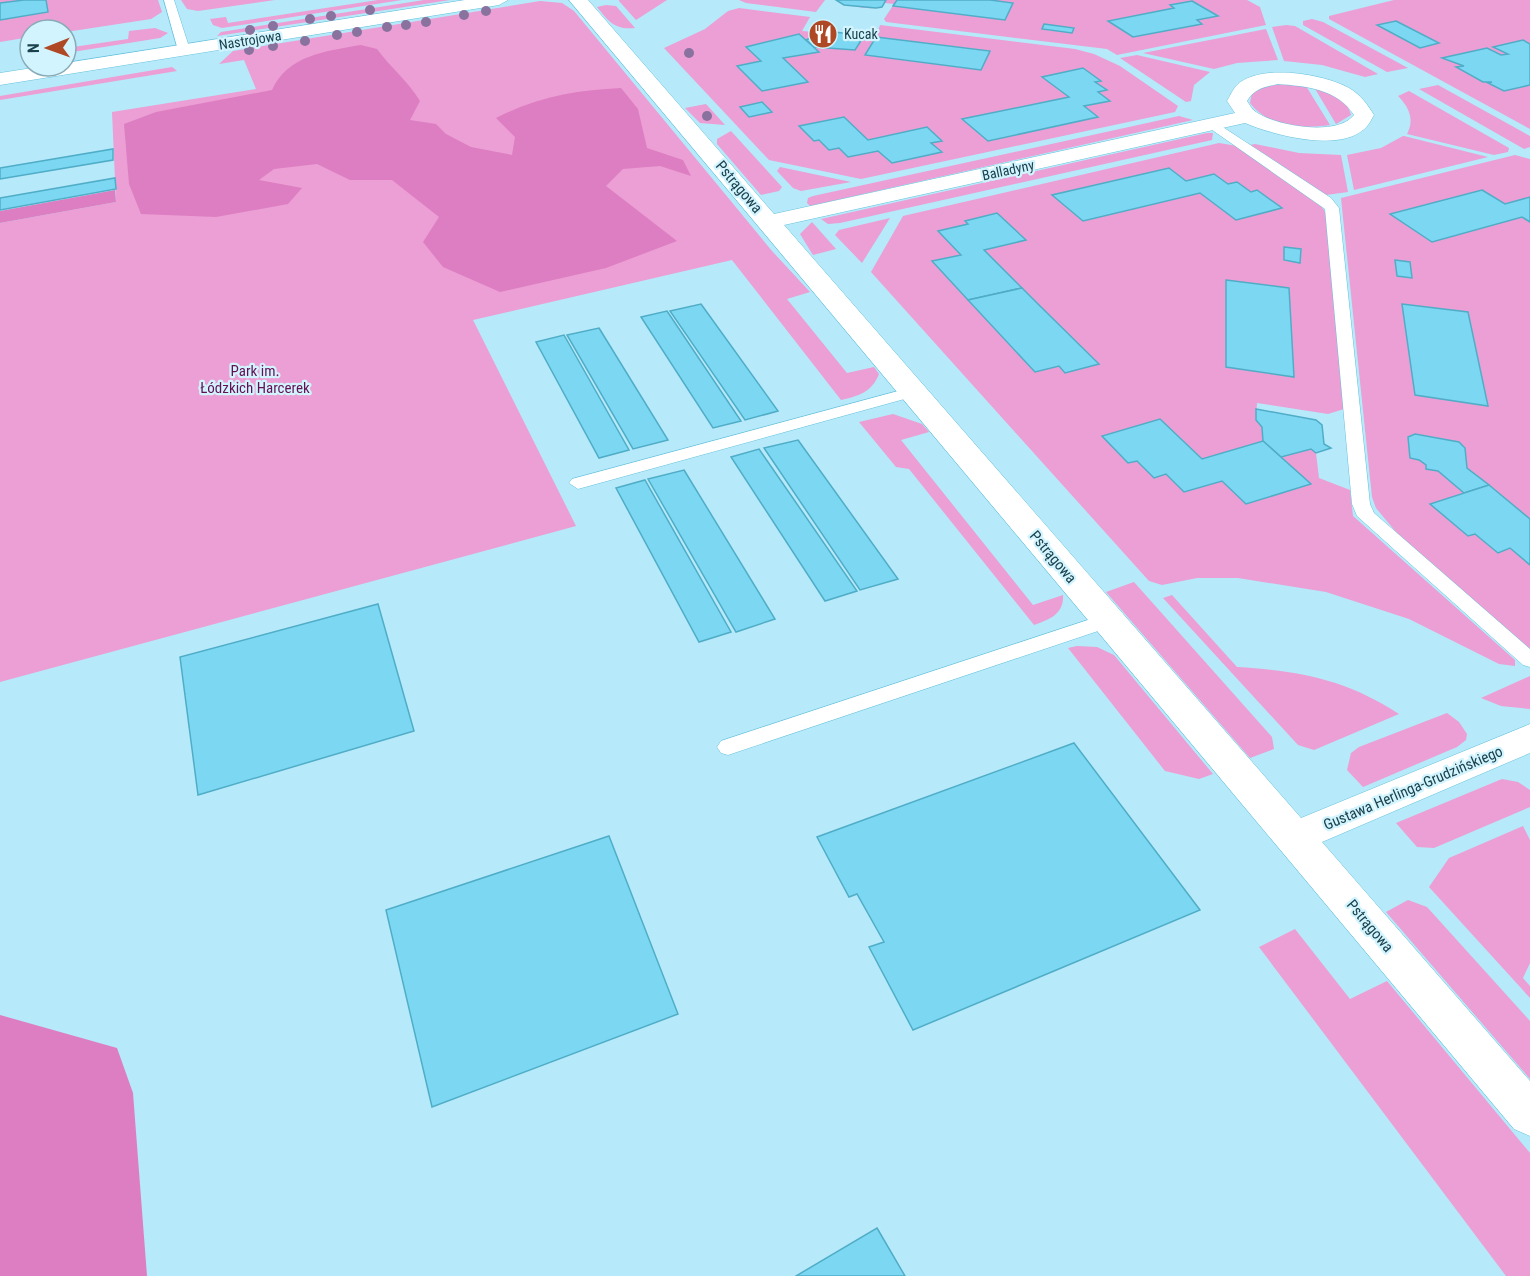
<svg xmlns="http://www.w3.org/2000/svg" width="1530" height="1276" font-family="'Roboto Condensed',sans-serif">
<rect width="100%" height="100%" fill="#b6e9f9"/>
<g fill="#eb9fd4">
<path d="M0 0H158L162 12 151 19 66 32 30 30V37L0 42Z"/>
<path d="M181 0H275L198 11 187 9Z"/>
<path d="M378 0H402L222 28 213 25 210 19 226 17 228 23Z"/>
<path d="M424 0H450L217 36 221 32Z"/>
<path d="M667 0 636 20 619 1V0Z"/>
<path d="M739 0H825L816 12 746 3Z"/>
<path d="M836 0H1247L1260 7 1266 25 1117 55 1107 49 886 22 884 19 894 4 885 3 882 7C866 11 849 5 836 0Z"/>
<path d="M1394 0H1530V129L1329 19V16Z"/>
<path d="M540 1 562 3 574 11 772 251 810 292 787 299 847 373 874 367 879 374C872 392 859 396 841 400L732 260 473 320 576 526 0 682V223L116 202 112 112 256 89 244 60 219 64 233 51Z"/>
<path d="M606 5 616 6 635 28C615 30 609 22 597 7Z"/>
<path d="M739 8 810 17 802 31 876 37 880 25 1075 49 1094 54 1120 66 1178 106 1175 112 861 179 769 160 664 48 705 29 728 11Z"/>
<path d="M1312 19 1323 22 1408 68 1387 72 1303 25V21Z"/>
<path d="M1286 25 1295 26 1378 74 1365 77 1322 65 1284 61 1272 27Z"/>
<path d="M155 28 168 33 160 38 66 53V48L128 39 129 31Z"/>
<path d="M1266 29 1278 60 1237 63 1214 69 1143 53Z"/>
<path d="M1137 55 1210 72 1194 85 1191 101 1186 102 1120 58Z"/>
<path d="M172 67 177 71 0 100V96Z"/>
<path d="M1283 84 1306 86 1330 125C1302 129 1268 127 1250 103L1252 93 1262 87Z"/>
<path d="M1438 85 1530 136V147L1524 149 1419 89Z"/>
<path d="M1314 87C1329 93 1347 97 1351 115L1336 124Z"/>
<path d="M1409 91 1509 148 1508 152 1494 155 1407 134C1415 120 1409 107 1398 96Z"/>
<path d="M706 104 725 125 700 123 685 108Z"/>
<path d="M1179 116 1193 120 810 206 807 203 808 198 813 196Z"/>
<path d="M731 131 782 187 779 191 761 195 717 144V139Z"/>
<path d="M1207 133H1213L1212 140 840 223 828 224 821 219Z"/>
<path d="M1403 136H1404L1488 157 1354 190 1347 155 1381 148Z"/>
<path d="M1219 143 1237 146 1320 204 1327 215 1344 409 1328 414 1257 403 1256 420 1262 427 1263 441 1281 457 1311 449 1316 453 1319 478 1350 490 1353 516 1515 660V666L1499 664 1409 619 1326 592 1238 578H1197L1162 585 1149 581 871 272 903 216Z"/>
<path d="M1255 144 1299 153 1341 155 1348 192 1326 195 1250 145Z"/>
<path d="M1515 155 1530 159V650L1401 538 1376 508 1372 497 1341 198Z"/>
<path d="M780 167 851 182 801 191 793 188 777 171Z"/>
<path d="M890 218 862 263 835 235 839 230Z"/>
<path d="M812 222 836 249 813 255 800 234Z"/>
<path d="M893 414 922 424 929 432 901 440 1033 605 1063 595C1064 614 1050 619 1034 625L909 469 896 467 859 422Z"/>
<path d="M1134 582 1272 737 1274 749 1250 758 1106 592Z"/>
<path d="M1172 595 1237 667C1300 671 1345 679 1399 714L1314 750 1298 745 1163 598Z"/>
<path d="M1077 646 1097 647 1114 655 1213 774 1199 779 1165 771 1068 648Z"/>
<path d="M1530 676V709L1501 706 1481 698Z"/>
<path d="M1447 713 1459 722 1467 734 1466 740 1457 747 1363 787 1347 770 1351 753 1359 747Z"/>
<path d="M1502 779 1518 782 1530 790V807L1434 848 1417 847 1396 823Z"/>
<path d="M1523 826 1530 840V963L1523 978 1530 986V998L1429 887 1449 858Z"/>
<path d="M1408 900 1427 907 1530 1021V1079L1386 912Z"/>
<path d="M1295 929 1350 999 1387 981 1530 1153V1276H1506L1259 947Z"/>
</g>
<g fill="#dd7ec2">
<path d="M361 45 377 49C390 67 408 81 420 101L410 120 436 124 446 134 471 147 512 155 515 137 496 118C536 97 577 90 621 88L638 109 647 148 683 160 691 176 660 166 623 169 606 186 677 241 606 268 500 292 443 267 423 242 439 217 392 180H350L317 164 274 169 259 180 302 188 288 204 216 217 141 214 129 184 124 124 156 112 272 90C288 55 326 51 361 45Z"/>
<path d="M115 190 116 202 0 223V211Z"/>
<path d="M0 1015 117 1048 133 1093 147 1276H0Z"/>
</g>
<g fill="#7cd8f2" stroke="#50adc7" stroke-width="1.5">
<path d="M24 0H46L48 12 0 20V3Z"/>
<path d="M836 0H886L882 7 876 8 844 5Z"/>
<path d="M897 0H990L1013 3 1005 20 893 6Z"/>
<path d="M1192 1 1218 16 1197 20 1202 24 1133 37 1108 21 1174 8 1170 5Z"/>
<path d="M1396 21 1439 43 1420 48 1377 25Z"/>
<path d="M1044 24 1074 28 1072 33 1042 29Z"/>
<path d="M826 31 851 34 864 36 855 50 814 47 806 40Z"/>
<path d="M799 34 819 52 783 58 808 82 762 91 737 66 761 61 746 47Z"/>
<path d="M876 37 990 51 981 70 865 55Z"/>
<path d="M1523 40 1530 44V85L1504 91 1488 83 1492 82H1483L1456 67 1464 66 1442 58 1487 48 1501 55 1508 54 1493 47Z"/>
<path d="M1083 68 1101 81 1095 82 1107 90 1098 92 1110 101 1084 106 1098 117 988 141 962 119 1069 97 1042 77Z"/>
<path d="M762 102 772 112 749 117 740 107Z"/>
<path d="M844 117 868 140 927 127 942 141 931 143 942 152 892 163 878 151 848 157 839 148 829 150 819 140 814 141 799 126Z"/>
<path d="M113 149V160L0 179V168Z"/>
<path d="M1169 168 1186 181 1214 174 1228 184 1237 182 1251 192 1257 190 1282 208 1236 220 1200 193 1083 221 1052 195Z"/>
<path d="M115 178 116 189 0 210V198Z"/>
<path d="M1482 190 1505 204 1530 197V222L1522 217 1432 242 1390 214Z"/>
<path d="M997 213 1026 240 984 250 1022 288 968 300 932 261 961 255 938 231 968 224 965 221Z"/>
<path d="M1284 247 1301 249 1300 263 1284 260Z"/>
<path d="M1395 260 1410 262 1412 278 1397 276Z"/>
<path d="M1226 280 1289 288 1294 377 1226 367Z"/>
<path d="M1022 288 1039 305 1099 364 1065 373 1059 366 1035 372 968 300Z"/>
<path d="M701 304 778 411 745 420 670 311Z"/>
<path d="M1402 304 1468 312 1488 406 1415 395Z"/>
<path d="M667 311 741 421 713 428 641 317Z"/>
<path d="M599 328 668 440 633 449 567 335Z"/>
<path d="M564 335 629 450 599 458 536 342Z"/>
<path d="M1256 409 1316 420 1322 425 1324 444 1331 448 1316 453 1311 449 1281 457 1263 441 1262 427 1256 420Z"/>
<path d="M1160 419 1202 459 1263 441 1311 484 1246 504 1222 481 1184 492 1166 474 1154 478 1137 461 1128 463 1102 436Z"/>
<path d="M1415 434 1459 442 1465 448 1467 468 1489 485 1464 493 1438 471 1426 469V465L1419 460 1410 458 1408 437Z"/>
<path d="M798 440 898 579 860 590 764 448Z"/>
<path d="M759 449 857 591 825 601 731 457Z"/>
<path d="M684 470 775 619 736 632 648 479Z"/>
<path d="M645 480 731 632 699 642 616 488Z"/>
<path d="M1489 485 1530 519V565L1510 548 1498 553 1475 534 1468 536 1430 504Z"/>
<path d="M378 604 414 731 198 795 180 657Z"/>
<path d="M1074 743 1200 910 913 1030 869 947 884 942 857 894 849 897 817 837Z"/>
<path d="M609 836 678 1014 432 1107 386 910Z"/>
<path d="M877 1228 905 1276H796Z"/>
</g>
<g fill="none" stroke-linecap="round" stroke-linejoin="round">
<g stroke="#65c1db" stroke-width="1">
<g id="lane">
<path d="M164 0H174L190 50 188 52 178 50Z"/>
<path d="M1212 120 1331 198 1339 208 1370 504 1374 513 1530 649V667L1523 665 1357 516 1352 504 1325 209 1208 127 1206 124Z"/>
<path d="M913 387 921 392 919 395 578 489 569 483 572 479Z"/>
<path d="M1106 614 1113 616 1116 621 1113 626 728 755 721 753 717 747 721 741Z"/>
</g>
</g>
<g stroke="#65c1db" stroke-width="1">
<path id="street" d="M569 0H588L774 214 1235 113 1227 101C1230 96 1233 89 1237 85 1260 63 1324 74 1349 88 1361 95 1367 104 1374 115 1371 120 1368 127 1363 130 1337 152 1273 135 1245 123L784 225 1301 818 1530 724V753L1322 842 1530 1081V1136L1514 1129ZM1278 84C1305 86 1338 89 1354 115 1337 137 1276 126 1256 112 1252 110 1250 105 1247 101 1254 89 1264 87 1278 84Z"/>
</g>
<g stroke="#65c1db" stroke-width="1">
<path id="secondary" d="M465 0H508L499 5 0 85V73L45 66H66V63Z"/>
</g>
<use href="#lane" fill="#fff" fill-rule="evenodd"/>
<use href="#street" fill="#fff" fill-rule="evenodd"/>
<use href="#secondary" fill="#fff" fill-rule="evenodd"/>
</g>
<g fill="#8a729e">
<circle cx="370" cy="10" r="5"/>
<circle cx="486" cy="11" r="5"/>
<circle cx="464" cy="15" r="5"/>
<circle cx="331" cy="16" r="5"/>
<circle cx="310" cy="19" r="5"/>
<circle cx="426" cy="22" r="5"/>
<circle cx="406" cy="25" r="5"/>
<circle cx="273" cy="26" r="5"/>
<circle cx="387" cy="27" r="5"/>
<circle cx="250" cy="30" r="5"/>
<circle cx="357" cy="32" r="5"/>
<circle cx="337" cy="35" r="5"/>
<circle cx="305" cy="41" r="5"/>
<circle cx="273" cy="46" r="5"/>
<circle cx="249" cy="50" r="5"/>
<circle cx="689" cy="53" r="5"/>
<circle cx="707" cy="116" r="5"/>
</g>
<defs>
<g id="restaurant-disc" transform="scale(1.5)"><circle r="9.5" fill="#af4824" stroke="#d2f4fe"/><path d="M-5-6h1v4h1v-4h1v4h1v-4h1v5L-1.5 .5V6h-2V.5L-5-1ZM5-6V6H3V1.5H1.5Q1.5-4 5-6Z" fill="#fff"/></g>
</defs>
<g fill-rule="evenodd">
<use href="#restaurant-disc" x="823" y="34"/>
</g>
<g text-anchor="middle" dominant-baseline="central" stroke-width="4.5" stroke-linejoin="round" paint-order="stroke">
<g font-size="14" fill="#1a414c" stroke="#d2f4fe" text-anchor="start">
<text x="844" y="34">Kucak</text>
</g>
<g font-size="14" fill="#1a414c" stroke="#d2f4fe">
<text transform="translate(250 40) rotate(-9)">Nastrojowa</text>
<text transform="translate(1008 170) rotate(-12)">Balladyny</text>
</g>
<g font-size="15" fill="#1a414c" stroke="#d2f4fe">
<text transform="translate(739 187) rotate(50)">Pstrągowa</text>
<text transform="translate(1053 557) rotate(50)">Pstrągowa</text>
<text transform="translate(1413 788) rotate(-23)">Gustawa Herlinga-Grudzińskiego</text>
<text transform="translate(1370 926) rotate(50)">Pstrągowa</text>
</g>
<g font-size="15" fill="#661054" stroke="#d2f4fe">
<text x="255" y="371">Park im.<tspan x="255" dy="17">Łódzkich Harcerek</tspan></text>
</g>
</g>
<g transform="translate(48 48) rotate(269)"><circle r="28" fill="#d2f4fe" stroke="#88acb7" stroke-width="1.5"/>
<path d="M0-4.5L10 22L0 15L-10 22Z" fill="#af4824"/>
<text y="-9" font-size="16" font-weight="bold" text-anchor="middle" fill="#1a414c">N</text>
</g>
</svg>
